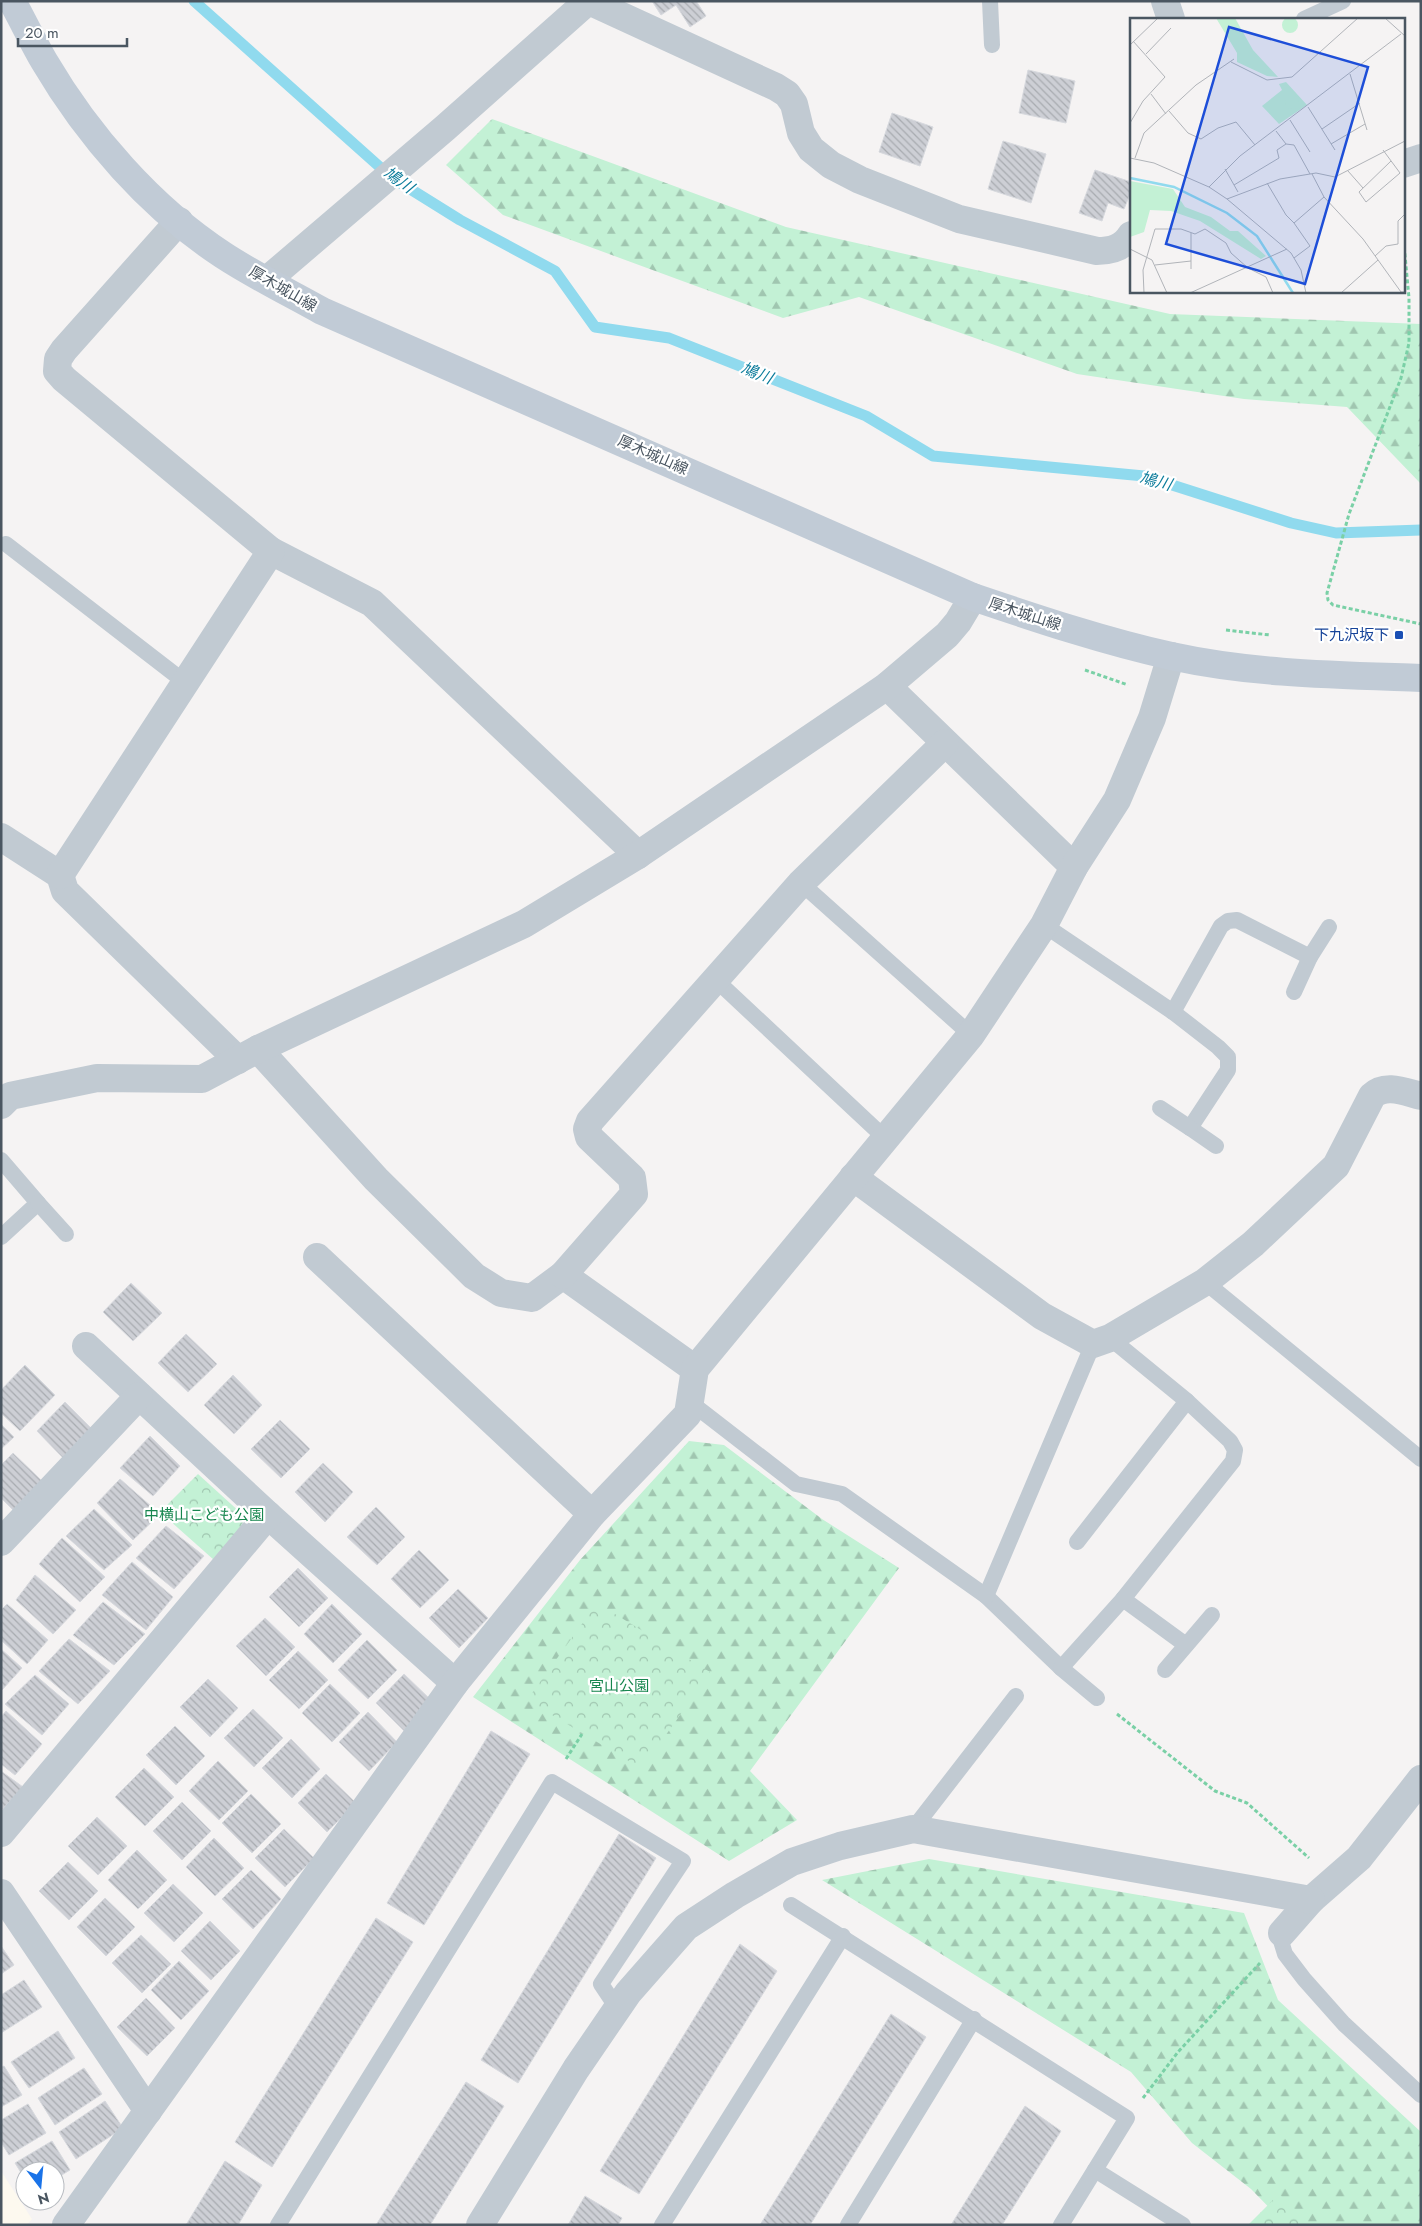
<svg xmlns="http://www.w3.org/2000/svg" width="1422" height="2226" font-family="Jost,'Noto Sans JP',sans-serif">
<defs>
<pattern id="forest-firs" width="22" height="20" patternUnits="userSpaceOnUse" patternTransform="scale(1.25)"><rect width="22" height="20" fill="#c3f1d5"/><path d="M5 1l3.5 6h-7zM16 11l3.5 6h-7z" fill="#a0c6b0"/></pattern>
<pattern id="park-crowns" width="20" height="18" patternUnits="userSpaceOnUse" patternTransform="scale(1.25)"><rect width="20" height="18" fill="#c3f1d5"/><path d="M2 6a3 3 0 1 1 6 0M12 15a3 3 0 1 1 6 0" fill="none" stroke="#a0c6b0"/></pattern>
<pattern id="building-back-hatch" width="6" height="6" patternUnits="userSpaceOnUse" patternTransform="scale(1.25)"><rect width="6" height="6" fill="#cdcfd5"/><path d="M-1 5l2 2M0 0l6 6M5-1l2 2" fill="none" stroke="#a8abb0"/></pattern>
</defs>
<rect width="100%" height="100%" fill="#f5f3f3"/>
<path fill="#fdf9ef" d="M1 2171 32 2219 27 2225H1Z"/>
<g fill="url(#forest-firs)">
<path d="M492 119 786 227 1170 314 1421 324V484L1347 407 1244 399 1077 374 859 297 783 318 503 215 446 165Z"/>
<path d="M689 1441 724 1445 822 1519 899 1568 750 1771 797 1820 729 1861 473 1697 580 1560Z"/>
<path d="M929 1859 1244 1913 1278 2000 1421 2132V2225H1286L1251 2189 1192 2143 1131 2072 822 1880Z"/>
</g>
<g fill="url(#park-crowns)">
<path d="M198 1474 242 1514 243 1529 214 1560 160 1512Z"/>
<path d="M597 1603 710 1672 642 1769 527 1700Z"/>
<path d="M1279 2194 1311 2225H1248Z"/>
</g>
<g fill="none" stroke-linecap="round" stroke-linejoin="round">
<path stroke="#90daee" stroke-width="11" d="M194 1 391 177 460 220 555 271 595 327 669 338 866 416 933 456 1144 476 1291 523 1336 533 1421 530"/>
</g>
<g fill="url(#building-back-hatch)" stroke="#d7d9de">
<path d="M652 1H696L706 16 690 27 676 5 661 15Z"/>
<path d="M1028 70 1075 81 1066 123 1019 113Z"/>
<path d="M892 113 933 127 920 166 879 152Z"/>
<path d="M1003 141 1046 154 1031 203 988 189Z"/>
<path d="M1095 170 1131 182V192L1124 209 1108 203 1102 221 1079 213Z"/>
<path d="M131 1283 162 1313 133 1341 103 1312Z"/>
<path d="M186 1334 217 1364 188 1392 158 1363Z"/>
<path d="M25 1365 55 1395 20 1431 1 1413V1390Z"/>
<path d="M233 1375 262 1405 234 1434 204 1405Z"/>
<path d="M65 1402 95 1432 66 1461 37 1431Z"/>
<path d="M280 1420 310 1449 281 1478 251 1449Z"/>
<path d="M1 1424 14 1437 1 1449Z"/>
<path d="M150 1436 180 1466 153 1496 120 1468Z"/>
<path d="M13 1453 43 1482 14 1511 1 1498V1465Z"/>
<path d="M323 1463 353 1492 325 1522 295 1492Z"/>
<path d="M120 1479 160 1514 133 1540 97 1503Z"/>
<path d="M376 1507 405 1537 377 1565 347 1537Z"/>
<path d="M94 1509 132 1545 104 1570 66 1536Z"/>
<path d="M166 1526 204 1556 174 1589 136 1558Z"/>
<path d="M62 1538 105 1577 80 1602 39 1564Z"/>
<path d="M419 1550 449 1580 420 1608 391 1579Z"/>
<path d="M132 1562 173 1597 146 1630 102 1595Z"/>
<path d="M298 1568 328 1598 299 1627 269 1597Z"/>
<path d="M35 1575 76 1610 53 1634 16 1600Z"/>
<path d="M458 1589 488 1618 459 1648 429 1618Z"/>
<path d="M103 1602 145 1634 114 1665 73 1635Z"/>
<path d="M7 1604 48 1640 27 1664 1 1640V1610Z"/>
<path d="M332 1604 362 1634 333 1663 304 1634Z"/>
<path d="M265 1618 295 1647 266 1676 236 1646Z"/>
<path d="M69 1639 110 1671 78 1704 39 1671Z"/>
<path d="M367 1640 397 1670 368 1699 338 1670Z"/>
<path d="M1 1649 22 1668 2 1690H1Z"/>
<path d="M298 1651 328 1680 299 1709 269 1680Z"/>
<path d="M404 1674 434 1703 405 1732 376 1703Z"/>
<path d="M35 1675 69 1704 42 1735 5 1704Z"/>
<path d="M208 1679 238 1708 210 1737 180 1707Z"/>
<path d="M330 1684 360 1713 332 1742 302 1713Z"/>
<path d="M253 1709 283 1738 254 1767 224 1738Z"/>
<path d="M6 1711 42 1744 15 1775 1 1764V1717Z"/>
<path d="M368 1712 397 1742 369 1771 339 1742Z"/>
<path d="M175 1726 205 1756 176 1785 146 1755Z"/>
<path d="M491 1731 530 1754 424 1925 387 1903Z"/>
<path d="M291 1739 320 1769 292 1798 262 1768Z"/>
<path d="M218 1761 248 1791 219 1820 189 1791Z"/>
<path d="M144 1768 174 1797 145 1826 115 1797Z"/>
<path d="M1 1771 23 1787 1 1811Z"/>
<path d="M326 1774 356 1803 327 1832 298 1803Z"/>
<path d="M251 1794 281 1824 252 1853 222 1823Z"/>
<path d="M182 1802 211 1831 182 1860 153 1831Z"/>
<path d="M97 1817 127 1846 98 1875 68 1846Z"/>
<path d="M284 1829 314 1858 285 1887 255 1858Z"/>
<path d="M619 1834 656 1858 518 2083 481 2060Z"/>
<path d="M214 1838 244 1868 215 1896 186 1867Z"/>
<path d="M137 1850 167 1880 138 1909 108 1880Z"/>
<path d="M68 1862 98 1891 69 1920 39 1891Z"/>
<path d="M251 1870 281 1899 253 1929 222 1899Z"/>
<path d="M173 1884 203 1913 174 1942 144 1913Z"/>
<path d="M105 1898 135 1927 106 1956 77 1927Z"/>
<path d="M376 1918 413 1942 272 2167 235 2142Z"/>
<path d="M210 1921 240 1951 211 1980 181 1951Z"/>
<path d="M141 1935 171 1964 142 1993 112 1963Z"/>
<path d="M740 1944 777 1971 639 2194 600 2171Z"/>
<path d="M1 1946 14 1965 1 1974Z"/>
<path d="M179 1961 209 1991 181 2020 151 1990Z"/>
<path d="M24 1980 42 2007 1 2033V1995Z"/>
<path d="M146 1998 175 2028 147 2056 117 2027Z"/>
<path d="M891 2014 926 2037 810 2225H760Z"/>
<path d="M58 2031 75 2058 29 2088 11 2062Z"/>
<path d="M4 2066 22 2095 1 2107V2067Z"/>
<path d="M84 2068 102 2094 55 2125 38 2098Z"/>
<path d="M466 2082 504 2106 430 2225H376Z"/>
<path d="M105 2101 123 2128 76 2159 59 2132Z"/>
<path d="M28 2104 46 2133 9 2155 1 2142V2120Z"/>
<path d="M1025 2106 1061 2131 1002 2225H951Z"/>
<path d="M52 2141 70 2170 55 2179V2171H25V2179L15 2163Z"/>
<path d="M225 2161 262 2185 238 2225H186Z"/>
<path d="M585 2196 622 2218 618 2225H568Z"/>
</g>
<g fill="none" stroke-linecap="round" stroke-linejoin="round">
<g stroke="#7ad0a6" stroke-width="3" stroke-dasharray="4 2.5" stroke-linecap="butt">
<path d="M1403 234 1409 298V343L1401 378 1349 514 1327 593 1328 600 1333 605 1421 624"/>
<path d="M1226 630 1270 635"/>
<path d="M1085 670 1128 685"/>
<path d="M1117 1714 1215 1791 1247 1803 1309 1858"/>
<path d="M566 1759 582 1734"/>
<path d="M1143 2098 1178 2052 1260 1963"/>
</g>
<g stroke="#c1cad2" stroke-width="16">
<path d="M990 1 992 45"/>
<path d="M1304 19 1343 1"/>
<path d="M6 544 186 683"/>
<path d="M801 883 971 1035"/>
<path d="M1044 925 1173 1012 1218 1047 1228 1057V1070L1190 1128 1216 1146"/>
<path d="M715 979 886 1139"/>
<path d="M1294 992 1310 957"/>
<path d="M1173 1012 1221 926 1228 921 1237 920 1310 957 1329 927"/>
<path d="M1160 1108 1190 1128"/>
<path d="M1 1160 38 1203 1 1237"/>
<path d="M38 1203 66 1234"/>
<path d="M1205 1282 1421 1459"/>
<path d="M690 1402 796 1484 842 1494 986 1596 1061 1668 1097 1698"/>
<path d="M1077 1542 1187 1401 1110 1338"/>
<path d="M986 1596 1093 1344"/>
<path d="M1123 1599 1186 1645"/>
<path d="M1061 1668 1123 1599 1233 1461 1235 1450 1230 1441 1187 1401"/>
<path d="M1165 1670 1212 1615"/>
<path d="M913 1829 1016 1696"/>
<path d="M791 1905 1127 2118 1061 2225"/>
<path d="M1282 1933 1281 1941 1285 1954 1304 1979 1344 2024 1421 2095"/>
<path d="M1095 2170 1183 2225"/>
<path d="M278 2225 552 1782 683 1861 601 1984 617 2008"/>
<path d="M662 2225 843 1936"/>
<path d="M848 2225 974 2019"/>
</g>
<g stroke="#c1cad2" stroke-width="28">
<path d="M589 1 776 87 787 94 794 104 801 133 811 149 831 165 860 180 959 219 1097 251C1111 251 1123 248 1131 235"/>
<path d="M1165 1 1171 19"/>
<path d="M1403 164 1421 158"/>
<path d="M267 280 445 128 588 1"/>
<path d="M271 551 372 603 638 855"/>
<path d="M887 686 1074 867"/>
<path d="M1 837 60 875 65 891 238 1060"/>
<path d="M60 875 271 551 64 379 57 371 58 359 64 350 179 221"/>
<path d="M258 1049 376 1179 474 1276 501 1293 532 1298 563 1275 695 1369"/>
<path d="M1 1105 10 1096 97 1078 202 1079 258 1049 524 924 638 855 887 686 947 635 958 622 973 597"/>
<path d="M853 1177 1042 1316 1093 1344 1110 1338 1205 1282 1253 1244 1336 1166 1372 1096C1385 1083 1405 1092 1421 1096"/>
<path d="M317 1257 592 1514"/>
<path d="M563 1275 634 1194 632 1178 589 1137 587 1129 590 1121 801 883 945 743"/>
<path d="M86 1346 268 1515 455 1683"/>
<path d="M1 1542 139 1396"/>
<path d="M1 1833 268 1515"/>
<path d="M1 1893 148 2111"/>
<path d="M1282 1933 1311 1900 1359 1858 1421 1779"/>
<path d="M66 2225 455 1683 592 1514 688 1414 695 1369 971 1035 1044 925 1074 867 1117 800 1152 718 1171 656"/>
<path d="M480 2225 576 2069 628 1993 686 1927 735 1895 792 1862 840 1846 913 1829 1311 1900"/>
</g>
<path stroke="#c1cbd6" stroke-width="28" d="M12 1C23 21 33 42 44 61 88 136 151 208 223 255 255 276 290 293 322 311L973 597C1038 619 1104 641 1171 656 1253 674 1337 675 1421 678"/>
</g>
<rect fill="#1a4fb4" stroke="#fff" stroke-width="2" x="1394" y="630" width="10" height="10" rx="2.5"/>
<g text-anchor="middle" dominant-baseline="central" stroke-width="4.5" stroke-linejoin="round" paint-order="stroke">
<g font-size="15" fill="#4a5661" stroke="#fff">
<text transform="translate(283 289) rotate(30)">厚木城山線</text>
<text transform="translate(653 455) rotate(24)">厚木城山線</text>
<text transform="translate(1025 614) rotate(18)">厚木城山線</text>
</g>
<g font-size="15" fill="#164399" stroke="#fff" text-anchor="end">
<text x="1389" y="635">下九沢坂下</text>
</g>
<g font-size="15" fill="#17864f" stroke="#fff">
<text x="204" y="1515">中横山こども公園</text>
<text x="619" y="1686">宮山公園</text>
</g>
<g font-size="16" font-style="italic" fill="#0c7c9b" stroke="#fff">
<text transform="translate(399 180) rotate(35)">鳩川</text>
<text transform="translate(757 373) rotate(21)">鳩川</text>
<text transform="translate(1156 481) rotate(15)">鳩川</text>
</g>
</g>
<g transform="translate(1130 18)">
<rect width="275" height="275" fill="#f5f3f3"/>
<path d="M86 0H105L123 32 148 59 137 58 107 44V35ZM156 64 177 87 149 106 132 88 152 72 149 66ZM0 163 43 171 55 189 81 199 100 213H108L136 238 131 241 70 203 41 193 20 192 14 214 0 219Z" fill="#c3f1d5"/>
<path d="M152 7a8 8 0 1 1 16 0a8 8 0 1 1-16 0ZM155 84a7 7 0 1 1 14 0a7 7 0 1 1-14 0Z" fill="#c3f1d5"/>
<path fill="none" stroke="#90daee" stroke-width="2.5" d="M0 160 44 169 97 195 127 218 163 275"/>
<path fill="none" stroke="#b1b4b9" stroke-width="1" d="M255 0 275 18M0 27 28 0M16 36 41 10M101 44 137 62 162 59 228 0M220 56 237 112M21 76 36 96M178 89 205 132M39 93 58 115 71 121 88 110 106 104 125 127M160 102 180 134M0 105 13 83 35 59 3 23M192 111 230 85M146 113 156 126 164 127 180 156M201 126 235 106M253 132 270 155 236 184 229 174 261 143M0 140 24 145 79 169 97 181 161 235 171 252 176 275M5 140 14 115 66 67 104 41M95 151 108 174M218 153 233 170M182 156 194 179 233 221 271 274H275M137 165 156 197 164 205M104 167 149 140 147 132 156 126M79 169 110 138 271 16M97 181 150 161 186 155 205 159 275 123M61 215V251M0 231 22 242 37 275M245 238 256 228 268 226V203L275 196M164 240 180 228 164 205 194 179M25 247 61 243M14 275 13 252 25 211H51L65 216 75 211 96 225 101 235 118 250 136 259 143 275M60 275 157 231M211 275 248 242"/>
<path fill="#1d4ed8" fill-opacity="0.15" stroke="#1d4ed8" stroke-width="2.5" d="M99 9 238 49 175 266 36 226Z"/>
<rect width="275" height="275" fill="none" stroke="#4a5661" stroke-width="2.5"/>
</g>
<rect width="1422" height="2226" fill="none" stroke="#4a5661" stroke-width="5"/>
<g transform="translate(40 2186) rotate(164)"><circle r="24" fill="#ffffff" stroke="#b7bbc0"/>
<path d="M0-4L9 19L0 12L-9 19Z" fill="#1a73e8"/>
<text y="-8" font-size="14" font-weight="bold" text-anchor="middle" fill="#4a5661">N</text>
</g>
<path d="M18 38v8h109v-8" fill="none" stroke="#4a5661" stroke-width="2.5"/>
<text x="25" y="38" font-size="15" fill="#4a5661" stroke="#ffffff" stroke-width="4" paint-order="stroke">20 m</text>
</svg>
